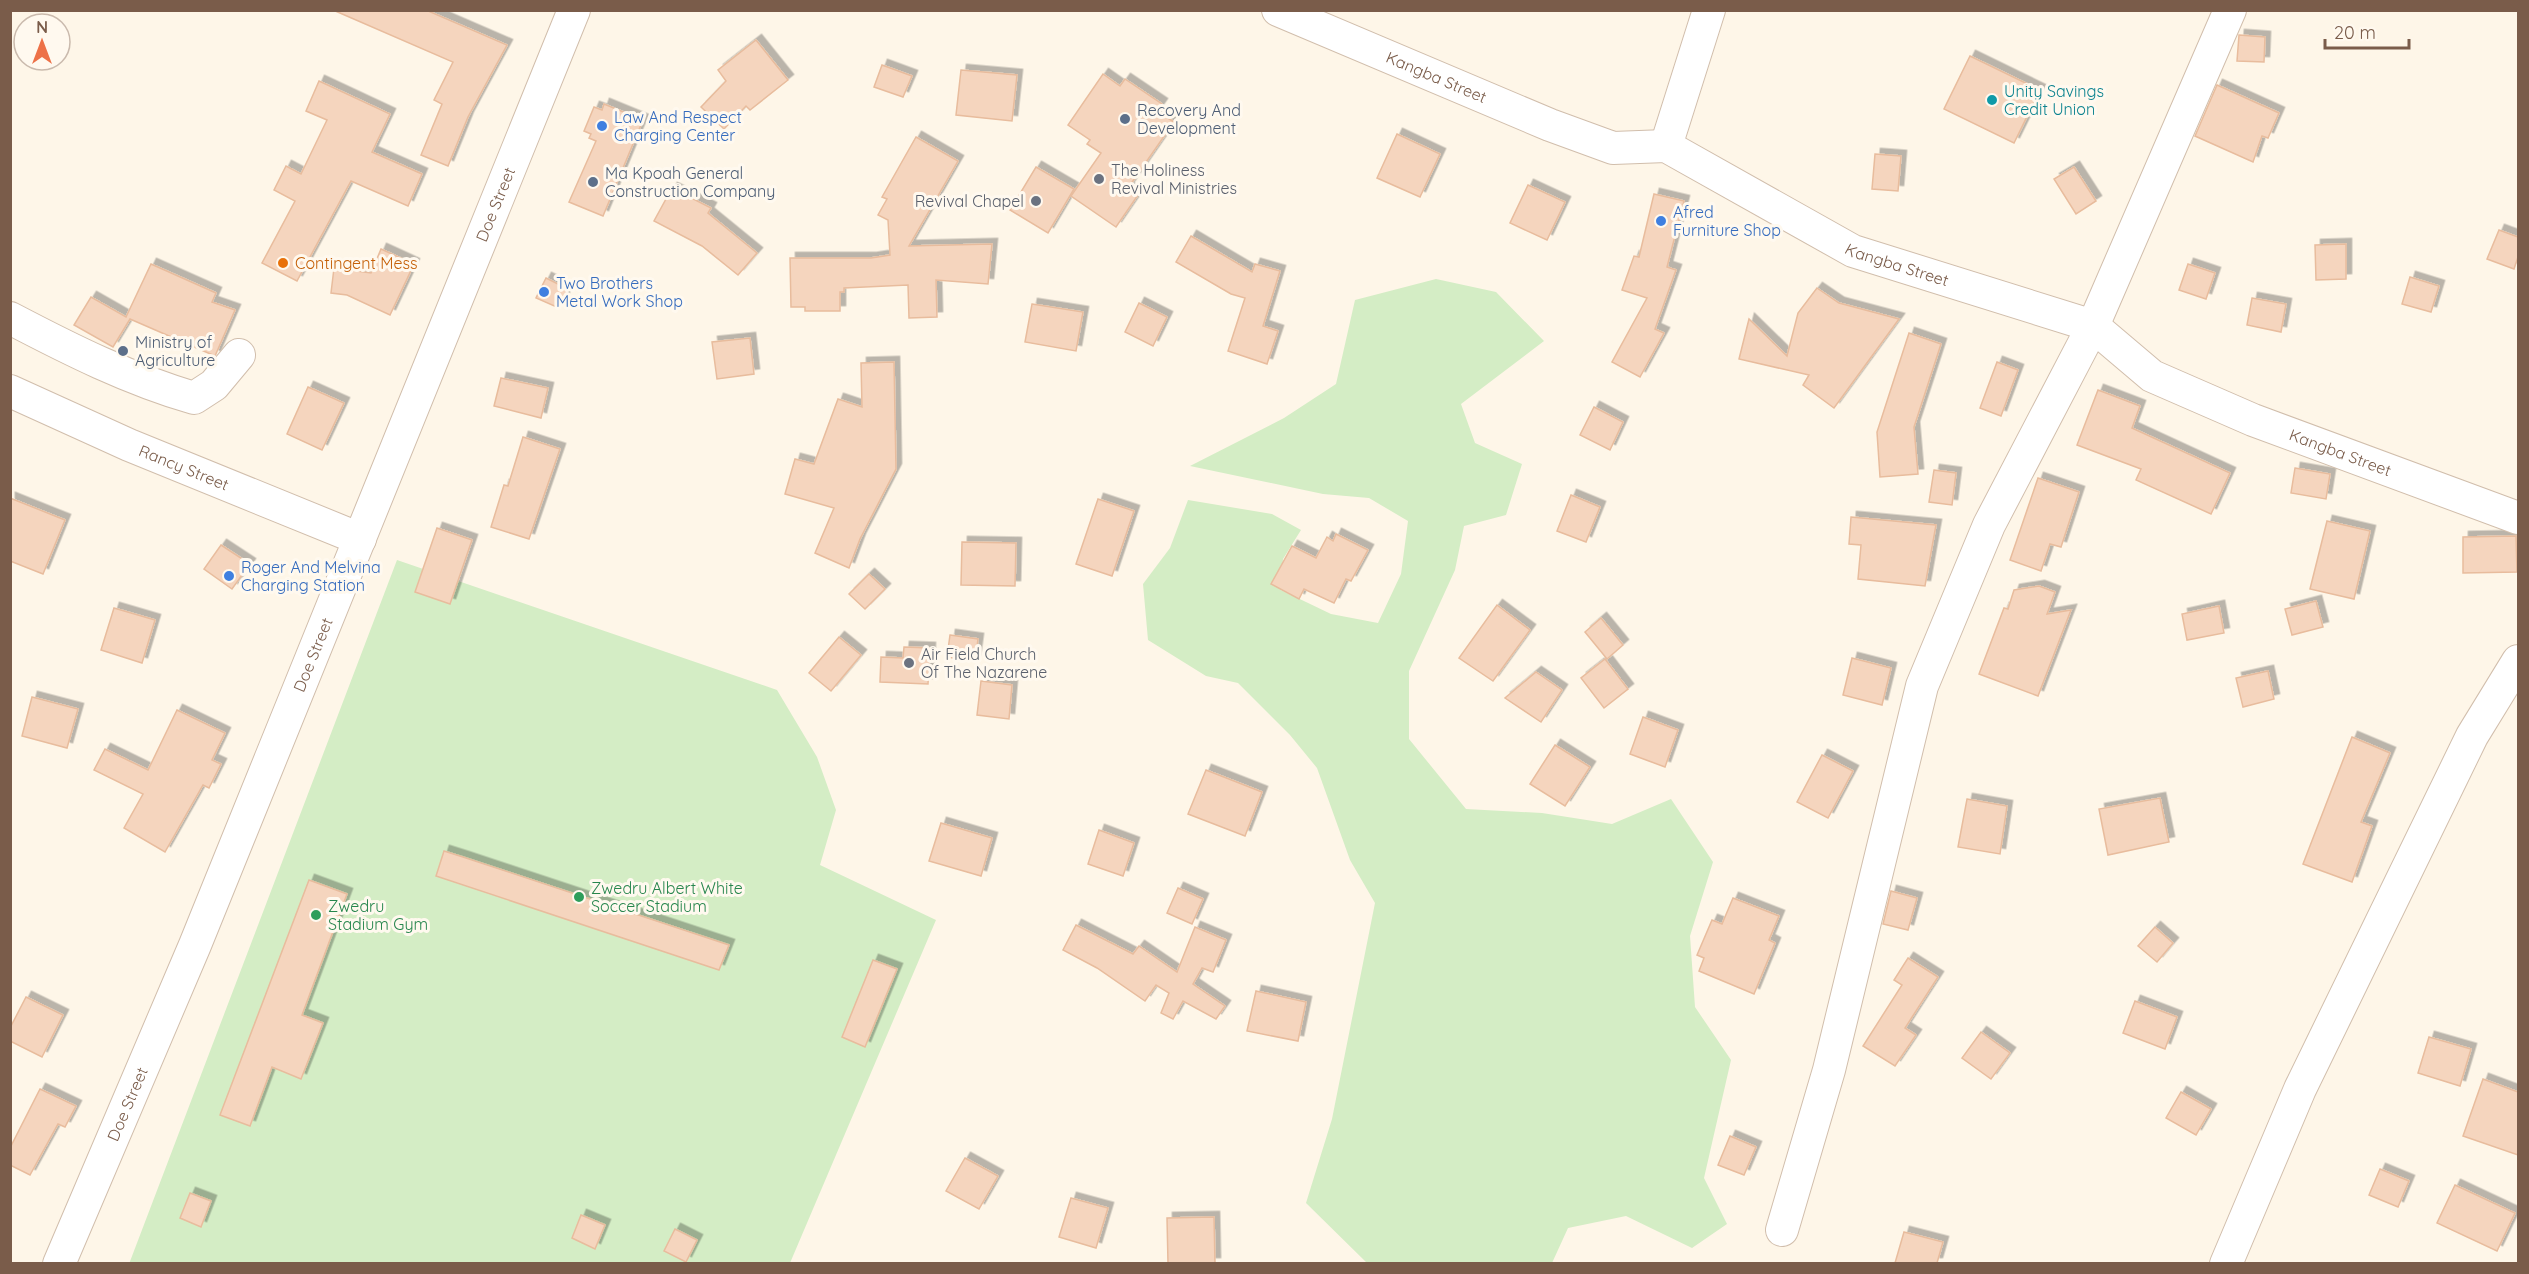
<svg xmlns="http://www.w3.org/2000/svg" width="2529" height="1274" font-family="Quicksand,sans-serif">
<defs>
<filter id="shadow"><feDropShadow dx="5.5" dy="-5.5" stdDeviation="0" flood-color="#0004"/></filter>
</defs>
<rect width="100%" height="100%" fill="#fef6e8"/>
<g fill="#d4edc5">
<path d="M1436 279 1496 292 1544 341 1461 404 1475 443 1522 464 1506 515 1464 526 1455 570 1409 671V739L1466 809 1542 813 1612 824 1671 799 1713 862 1690 936 1695 1007 1731 1060 1704 1178 1727 1224 1692 1248 1626 1216 1568 1228 1552 1263H1367L1306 1203 1332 1119 1375 903 1350 860 1317 768 1290 735 1238 683 1206 676 1148 640 1143 584 1170 548 1188 500 1272 514 1301 530 1283 559 1281 590 1331 614 1378 623 1401 574 1408 521 1369 498 1323 494 1190 466 1284 418 1336 384 1355 300Z"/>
<path d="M397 560 777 690 817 757 836 810 820 865 936 920 790 1263 129 1264Z"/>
</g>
<g fill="#f5d5be" stroke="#e8bc9d" stroke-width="1.5" filter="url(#shadow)">
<path d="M333 10H426L507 45 468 117 448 166 421 155 442 104 434 100 453 62Z"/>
<path d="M2239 35 2265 37 2264 62 2237 61Z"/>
<path d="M756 40 788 80 750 110 746 106 724 129 701 107 726 81 718 70Z"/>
<path d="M1970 56 2040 90 2014 143 1944 109Z"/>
<path d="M882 65 912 76 903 97 874 87Z"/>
<path d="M961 70 1017 75 1012 121 956 115Z"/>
<path d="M1103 74 1120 86 1125 79 1162 104 1157 111 1174 122 1128 188 1138 195 1116 227 1071 196 1101 153 1087 144 1090 140 1068 125Z"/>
<path d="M319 81 390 114 372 152 422 174 408 206 351 181 297 281 262 263 295 201 274 190 286 166 301 174 327 120 306 111Z"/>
<path d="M2217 85 2279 113 2268 138 2262 136 2253 162 2195 136Z"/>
<path d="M604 104 643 120 603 216 569 202 596 141 589 138 591 134 584 131 594 107 602 110Z"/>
<path d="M1397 134 1440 154 1420 197 1377 178Z"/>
<path d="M916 137 958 161 909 246 992 244 988 284 936 280 937 317 909 318 908 285 844 288V292H840V311H805V307H791L790 258H871L890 255 888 220 878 215 887 199 882 197Z"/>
<path d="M1875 154 1901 156 1898 191 1872 189Z"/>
<path d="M1036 167 1074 189 1048 233 1010 210Z"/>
<path d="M2074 167 2096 201 2076 214 2054 179Z"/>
<path d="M1528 185 1565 202 1547 240 1510 223Z"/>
<path d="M672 188 711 208 708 213 757 253 738 275 702 246 654 221Z"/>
<path d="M1654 194 1684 201 1667 267 1676 270 1655 329 1664 333 1640 377 1612 362 1647 298 1622 290 1634 256 1639 257Z"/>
<path d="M2499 230 2518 237V257L2514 269 2487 259Z"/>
<path d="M1191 236 1252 272 1255 264 1280 271 1263 326 1278 331 1267 364 1228 351 1245 298 1231 294 1176 262Z"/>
<path d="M2346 244V279L2316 280 2315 245Z"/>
<path d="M381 249 414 264 390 315 347 295 331 293 334 268 371 273Z"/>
<path d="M151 264 216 293 212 302 235 310 215 356 130 319 113 347 74 325 91 297 126 317Z"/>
<path d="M2188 264 2215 273 2206 299 2179 290Z"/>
<path d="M2410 277 2439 286 2431 312 2402 304Z"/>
<path d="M546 278 568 289 559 308 536 298Z"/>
<path d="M1817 288 1839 303 1899 319 1834 408 1803 385 1809 375 1739 359 1749 319 1787 356 1798 313Z"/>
<path d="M2252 298 2286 304 2281 332 2247 325Z"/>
<path d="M1139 303 1167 317 1153 346 1125 332Z"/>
<path d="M1032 304 1083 312 1076 351 1025 342Z"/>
<path d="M1909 333 1941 344 1914 427 1918 474 1880 477 1877 432Z"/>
<path d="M750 338 754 374 717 379 712 342Z"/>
<path d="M894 362 896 469 860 539 849 568 815 553 834 508 785 494 795 459 814 464 838 399 862 407 861 363Z"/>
<path d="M1997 362 2018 370 2001 416 1980 408Z"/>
<path d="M501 378 548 388 541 418 494 406Z"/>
<path d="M308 387 344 403 322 450 287 434Z"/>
<path d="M2098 390 2140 406 2132 428 2230 473 2211 514 2136 480 2141 469 2077 445Z"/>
<path d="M1594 407 1623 422 1610 450 1580 435Z"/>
<path d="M523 437 560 449 529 539 491 527 504 485 508 486Z"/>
<path d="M2295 468 2330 474 2326 499 2291 493Z"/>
<path d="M1934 470 1956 473 1952 505 1929 502Z"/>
<path d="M2038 478 2079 492 2061 547 2050 544 2041 571 2010 560Z"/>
<path d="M1571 495 1600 507 1586 542 1557 531Z"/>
<path d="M10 498 65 520 43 574 10 561Z"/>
<path d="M1098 499 1134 511 1112 576 1076 564Z"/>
<path d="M1851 517 1936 525 1925 586 1858 579 1861 545 1849 544Z"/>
<path d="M2327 521 2370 531 2354 599 2310 589Z"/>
<path d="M437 528 472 540 450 604 415 592Z"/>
<path d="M1336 534 1368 550 1351 581 1346 579 1334 603 1304 589 1299 599 1271 584 1292 546 1316 558 1327 537 1333 541Z"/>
<path d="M2516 536 2517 572 2463 573V537Z"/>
<path d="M962 542 1016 543 1015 586 961 585Z"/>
<path d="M221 545 250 564 232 589 204 569Z"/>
<path d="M869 574 885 589 865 609 849 594Z"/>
<path d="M2039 586 2055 592 2047 614 2071 610 2038 696 1979 674 2004 608 2008 609 2014 590Z"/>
<path d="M2316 601 2323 627 2292 635 2285 609Z"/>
<path d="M1497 605 1530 630 1493 681 1459 658Z"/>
<path d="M2219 606 2224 633 2187 640 2182 614Z"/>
<path d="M114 608 155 620 142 663 101 650Z"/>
<path d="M1601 618 1623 645 1607 659 1585 632Z"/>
<path d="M950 635 978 639 975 661 947 657Z"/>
<path d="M839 637 861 655 831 691 809 673Z"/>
<path d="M904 647 930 648 928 684 880 682 881 657 903 658Z"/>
<path d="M1852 658 1891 668 1882 705 1843 695Z"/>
<path d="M1605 659 1628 689 1604 708 1581 678Z"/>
<path d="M2268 671 2274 699 2243 707 2236 678Z"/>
<path d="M1536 672 1562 690 1541 722 1505 698Z"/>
<path d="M981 681 1012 685 1009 719 977 715Z"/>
<path d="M32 697 78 709 67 748 22 736Z"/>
<path d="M177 710 225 733 212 760 221 764 209 788 203 785 165 852 124 828 143 794 94 770 105 749 148 770Z"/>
<path d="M1643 717 1678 730 1665 767 1630 754Z"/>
<path d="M2352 737 2390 753 2361 822 2372 826 2352 882 2303 864Z"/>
<path d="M1555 745 1590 767 1565 806 1530 784Z"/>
<path d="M1822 755 1853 771 1828 818 1797 802Z"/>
<path d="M1206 770 1262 792 1245 836 1188 814Z"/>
<path d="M2160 798 2169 842 2108 855 2099 809Z"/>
<path d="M1967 799 2007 806 2000 854 1958 847Z"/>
<path d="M941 823 992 838 981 876 929 861Z"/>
<path d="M1099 830 1134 843 1123 876 1088 864Z"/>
<path d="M444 851 463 857 729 945 719 970 436 876Z"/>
<path d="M309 880 347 894 302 1015 323 1023 301 1079 272 1067 250 1126 220 1115Z"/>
<path d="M1178 888 1203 899 1192 924 1167 913Z"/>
<path d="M1891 891 1917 898 1908 930 1883 924Z"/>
<path d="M1733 898 1779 916 1769 940 1775 943 1754 994 1699 971 1704 958 1697 955 1712 920 1722 924Z"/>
<path d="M1076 925 1133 954 1139 946 1177 972 1195 927 1226 940 1213 972 1202 968 1193 984 1225 1006 1216 1019 1183 1001 1173 1019 1161 1013 1169 993 1156 985 1145 1001 1097 968 1063 950Z"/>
<path d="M2155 927 2173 943 2157 962 2138 946Z"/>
<path d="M1908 958 1938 977 1905 1028 1916 1035 1895 1066 1863 1046 1902 985 1894 980Z"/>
<path d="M873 960 897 969 865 1047 842 1037Z"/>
<path d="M1256 991 1306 1002 1298 1041 1247 1031Z"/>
<path d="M26 997 63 1015 42 1057 10 1041V1028Z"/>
<path d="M2135 1001 2177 1017 2165 1049 2123 1033Z"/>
<path d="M1981 1032 2010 1053 1991 1079 1962 1058Z"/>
<path d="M2429 1037 2471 1049 2460 1086 2418 1073Z"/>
<path d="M2483 1079 2518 1092V1155L2463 1136Z"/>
<path d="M40 1089 76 1106 65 1127 58 1124 30 1175 10 1165V1148Z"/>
<path d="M2181 1092 2211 1109 2196 1135 2166 1118Z"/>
<path d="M1730 1136 1756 1147 1744 1175 1718 1165Z"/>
<path d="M965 1158 998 1176 979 1209 946 1191Z"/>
<path d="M2380 1169 2409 1181 2398 1207 2369 1195Z"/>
<path d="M2455 1185 2515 1213 2497 1251 2437 1223Z"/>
<path d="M190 1193 211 1201 201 1227 180 1218Z"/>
<path d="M1071 1198 1108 1208 1096 1248 1059 1237Z"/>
<path d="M581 1215 605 1225 595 1249 572 1238Z"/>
<path d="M1214 1217 1215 1263H1168L1167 1218Z"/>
<path d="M675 1229 697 1240 686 1262 664 1251Z"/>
<path d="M1904 1232 1943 1242 1937 1263H1895Z"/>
</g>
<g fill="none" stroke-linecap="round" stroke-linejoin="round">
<g stroke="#d1beac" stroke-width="34">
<g id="minor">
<path id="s1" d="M1278 10 1550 125 1613 148 1666 146 1853 251 2093 326 2152 376 2253 420 2518 518"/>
<path d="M1666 146 1709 10"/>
<path d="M10 318C71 350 129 379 194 398L214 385 239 355"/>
<path id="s2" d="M10 391 129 445 360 539"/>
<path d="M1782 1230 1829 1070 1922 686 1989 525 2093 326 2230 10"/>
<path id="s3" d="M59 1264 195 945 574 10"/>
<path d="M2226 1264 2300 1089 2472 736 2518 661"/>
</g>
</g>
<use href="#minor" stroke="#fff" stroke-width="32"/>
</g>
<circle fill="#0f9aa8" stroke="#fff9ef" stroke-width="2" cx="1992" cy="100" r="6"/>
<g fill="#5c6f8a" stroke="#fff9ef" stroke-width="2">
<circle cx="1125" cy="119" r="6"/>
<circle cx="593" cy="182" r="6"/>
<circle cx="123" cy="351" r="6"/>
</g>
<g fill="#3f7fe0" stroke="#fff9ef" stroke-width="2">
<circle cx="602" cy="126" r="6"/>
<circle cx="1661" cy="221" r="6"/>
<circle cx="544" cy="292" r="6"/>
<circle cx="229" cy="576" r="6"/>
</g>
<g fill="#6b7280" stroke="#fff9ef" stroke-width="2">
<circle cx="1099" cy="179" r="6"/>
<circle cx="1036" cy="201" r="6"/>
<circle cx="909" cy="663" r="6"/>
</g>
<circle fill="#e8710a" stroke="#fff9ef" stroke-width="2" cx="283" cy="263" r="6"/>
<g fill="#2e9e5b" stroke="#fff9ef" stroke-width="2">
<circle cx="579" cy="897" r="6"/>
<circle cx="316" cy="915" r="6"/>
</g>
<g text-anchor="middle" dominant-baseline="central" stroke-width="6" stroke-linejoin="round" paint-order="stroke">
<g font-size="16" fill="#7a5c4a" stroke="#fff9ef">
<text stroke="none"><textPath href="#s1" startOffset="172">Kangba Street</textPath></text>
<text stroke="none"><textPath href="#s3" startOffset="1146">Doe Street</textPath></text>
<text stroke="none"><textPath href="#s1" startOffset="676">Kangba Street</textPath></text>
<text stroke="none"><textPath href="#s1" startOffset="1162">Kangba Street</textPath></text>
<text stroke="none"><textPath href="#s2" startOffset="190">Rancy Street</textPath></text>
<text stroke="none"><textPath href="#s3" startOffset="660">Doe Street</textPath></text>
<text stroke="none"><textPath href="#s3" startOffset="174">Doe Street</textPath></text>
</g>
<g font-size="16" fill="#0d838f" stroke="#fff9ef" text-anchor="start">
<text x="2004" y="91">Unity Savings<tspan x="2004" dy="18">Credit Union</tspan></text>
</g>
<g font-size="16" fill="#4e5e75" stroke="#fff9ef" text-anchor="start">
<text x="1137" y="110">Recovery And<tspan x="1137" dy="18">Development</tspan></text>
<text x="605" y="173">Ma Kpoah General<tspan x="605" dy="18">Construction Company</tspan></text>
<text x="135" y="342">Ministry of<tspan x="135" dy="18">Agriculture</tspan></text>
</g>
<g font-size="16" fill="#366cbe" stroke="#fff9ef" text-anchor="start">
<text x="614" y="117">Law And Respect<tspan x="614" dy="18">Charging Center</tspan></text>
<text x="1673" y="212">Afred<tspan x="1673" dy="18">Furniture Shop</tspan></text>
<text x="556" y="283">Two Brothers<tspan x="556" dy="18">Metal Work Shop</tspan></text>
<text x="241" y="567">Roger And Melvina<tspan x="241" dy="18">Charging Station</tspan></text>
</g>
<g font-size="16" fill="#5b616d" stroke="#fff9ef" text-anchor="start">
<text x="1111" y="170">The Holiness<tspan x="1111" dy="18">Revival Ministries</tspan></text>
<text x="1024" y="201" text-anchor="end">Revival Chapel</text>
<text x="921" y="654">Air Field Church<tspan x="921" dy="18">Of The Nazarene</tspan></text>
</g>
<g font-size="16" fill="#c56008" stroke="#fff9ef" text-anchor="start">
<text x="295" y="263">Contingent Mess</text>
</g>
<g font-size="16" fill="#27864d" stroke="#fff9ef" text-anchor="start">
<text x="591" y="888">Zwedru Albert White<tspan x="591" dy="18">Soccer Stadium</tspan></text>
<text x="328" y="906">Zwedru<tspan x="328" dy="18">Stadium Gym</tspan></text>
</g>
</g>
<rect width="2529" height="1274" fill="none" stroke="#7a5c4a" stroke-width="24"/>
<g transform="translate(42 42)"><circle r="28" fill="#fff9ef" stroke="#cabaad" stroke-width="1.5"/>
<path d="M0-4.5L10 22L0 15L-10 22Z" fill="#ed7147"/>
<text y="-9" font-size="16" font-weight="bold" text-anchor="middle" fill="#7a5c4a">N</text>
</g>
<path d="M2325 39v9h84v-9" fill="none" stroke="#7a5c4a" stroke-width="3"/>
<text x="2334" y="39" font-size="18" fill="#7a5c4a" stroke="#fff9ef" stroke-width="4.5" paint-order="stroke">20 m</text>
</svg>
